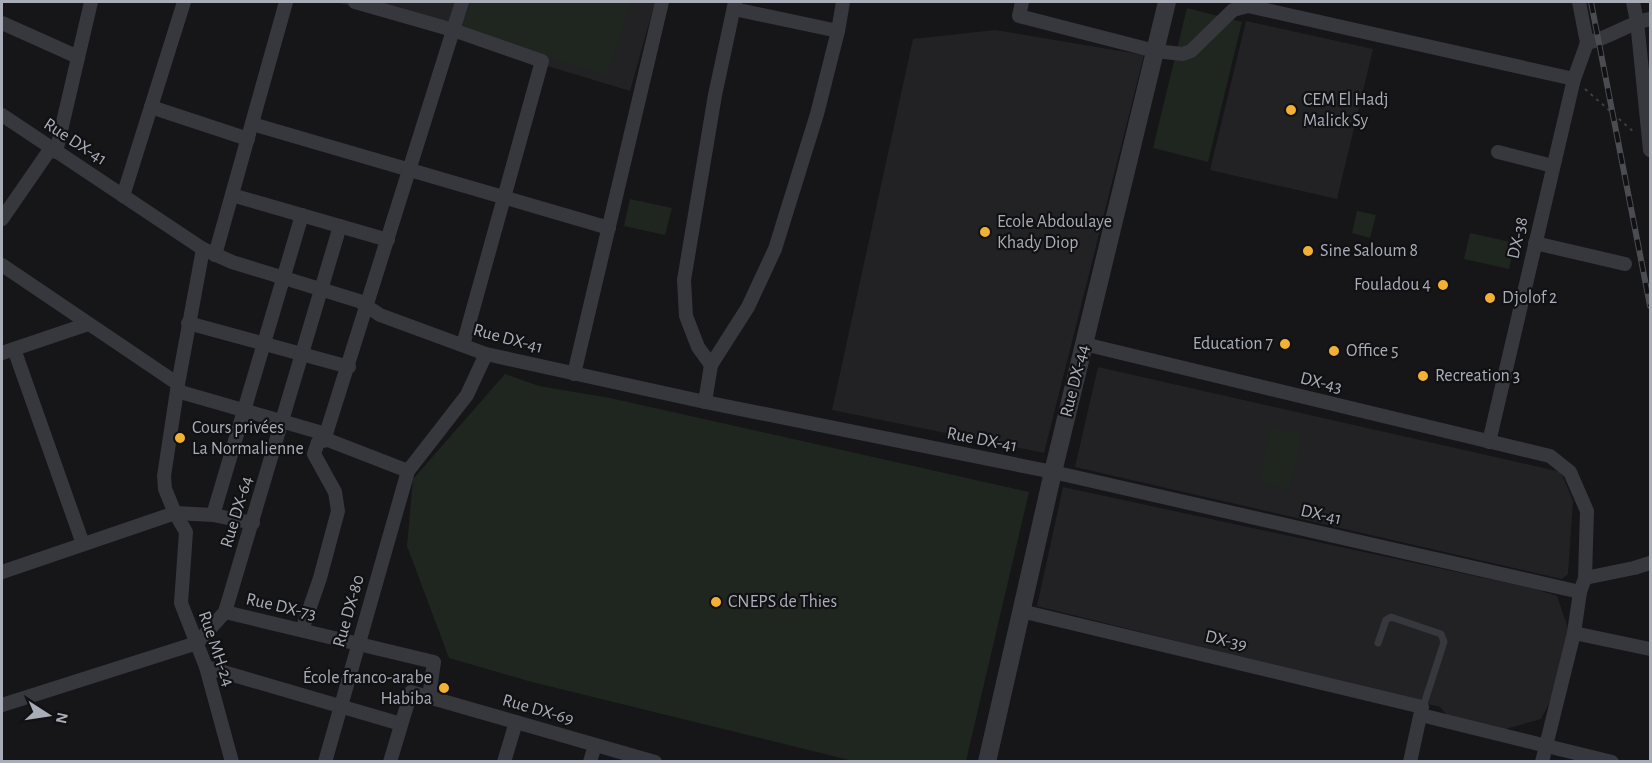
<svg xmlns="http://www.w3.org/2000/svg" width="1652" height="763" font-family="'Alegreya Sans',sans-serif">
<rect width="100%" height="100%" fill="#161618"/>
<g fill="#222225">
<path d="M336 2H655L630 91Z"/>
<path d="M1246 21 1373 49 1337 199 1210 170Z"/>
<path d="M995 30 1144 55 1044 453 832 410 913 39Z"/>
<path d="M1098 367 1561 472 1573 501 1568 574 1562 579 1075 467Z"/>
<path d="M1063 487 1535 589 1557 596 1569 631 1554 694 1541 719 1499 731 1450 719 1440 707 1037 606Z"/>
</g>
<g fill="#1e261f">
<path d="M470 2H631L607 76 462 30Z"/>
<path d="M1187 8 1242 22 1208 162 1153 148Z"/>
<path d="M630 199 672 208 665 235 624 226Z"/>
<path d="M1357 211 1376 215 1370 238 1352 233Z"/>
<path d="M1470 233 1515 243 1509 269 1464 259Z"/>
<path d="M505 374 539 386 610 398 1029 492 966 761H853L532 682 449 658 407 546 413 479Z"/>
<path d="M1271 427 1302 434 1290 490 1259 483Z"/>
</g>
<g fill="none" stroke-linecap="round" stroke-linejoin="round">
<path stroke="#3d3f44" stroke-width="2" stroke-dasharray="3 4.5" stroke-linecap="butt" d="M1585 89 1635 133"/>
<path stroke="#37383d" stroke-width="7" d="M1378 643 1386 620 1391 617 1441 634 1444 642 1423 707"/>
<g stroke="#37383d" stroke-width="14">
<path d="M355 2 453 30 542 61 463 345"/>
<path d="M1022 2 1019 16 1155 51 1183 54 1191 51 1233 10 1248 6 1574 79"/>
<path d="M1579 2 1587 43"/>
<path d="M1633 2 1637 21 1650 150"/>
<path d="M734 9 838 31"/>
<path d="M2 23 78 57"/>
<path d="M1587 43C1610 38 1628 23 1650 19"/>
<path d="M151 107 248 139"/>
<path d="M2 115 203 249 232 262 359 301 380 315 486 354 705 402 1053 472 1580 592"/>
<path d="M252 124 609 228"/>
<path d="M56 152 91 2"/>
<path d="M1498 152 1553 166"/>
<path d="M232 195 388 240"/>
<path d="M123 196 184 2"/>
<path d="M2 219 51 148"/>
<path d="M1535 243 1625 264"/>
<path d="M203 249 178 384 164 476 165 489 175 513 186 532 181 603 206 667 232 762"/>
<path d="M215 255 286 2"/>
<path d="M2 265 178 384"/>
<path d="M188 323 349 367"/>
<path d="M1084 344 1550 456 1570 472 1587 511 1585 578 1580 592 1574 633 1542 762"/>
<path d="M14 349 83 544"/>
<path d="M2 353 88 324"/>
<path d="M711 365 698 347 686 316 684 280 715 95 735 2"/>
<path d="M574 374 662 2"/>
<path d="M177 391 326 434"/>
<path d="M705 402 711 365 748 307 775 249 817 114 838 31 843 2"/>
<path d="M328 440 326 434 462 2"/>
<path d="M1489 442 1574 79 1587 43"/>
<path d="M213 515 302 215"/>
<path d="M2 572 175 513 213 515 253 523"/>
<path d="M1585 578 1634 568 1650 563"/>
<path d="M1021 611 1422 707 1410 762"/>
<path d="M225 612 434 662 429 697"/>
<path d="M302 630 320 578 338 511 335 492 314 454 318 442 328 440 408 471"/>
<path d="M1574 633 1650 649"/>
<path d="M206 667 401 724"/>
<path d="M2 705 197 643 225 612 340 226"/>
<path d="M1421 715 1612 762"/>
<path d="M325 762 408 471 467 395 486 354"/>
<path d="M390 762 411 692 655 762"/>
<path d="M504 762 516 722"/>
<path d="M590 762 595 745"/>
</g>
<path stroke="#37383d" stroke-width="18" d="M987 762 1053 472 1167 2"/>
<g stroke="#4a4c52" stroke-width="6">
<path id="rail" d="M1591 2 1650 306"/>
</g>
<use href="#rail" stroke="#111113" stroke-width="4" stroke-dasharray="11" stroke-linecap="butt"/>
</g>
<g fill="#f2b134" stroke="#111113" stroke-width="2">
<circle cx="1291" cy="110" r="6"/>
<circle cx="985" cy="232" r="6"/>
<circle cx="1308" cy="251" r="6"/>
<circle cx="1443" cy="285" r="6"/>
<circle cx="1490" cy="298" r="6"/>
<circle cx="1285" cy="344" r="6"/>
<circle cx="1334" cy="351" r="6"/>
<circle cx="1423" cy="376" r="6"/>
<circle cx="180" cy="438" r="6"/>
<circle cx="716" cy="602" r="6"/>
<circle cx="444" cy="688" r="6"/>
</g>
<g text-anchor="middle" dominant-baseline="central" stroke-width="4.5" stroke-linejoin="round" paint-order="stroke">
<g font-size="18" fill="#a8adb8" stroke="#111113" text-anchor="start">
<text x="1303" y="100">CEM El Hadj<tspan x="1303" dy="21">Malick Sy</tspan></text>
<text x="997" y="222">Ecole Abdoulaye<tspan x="997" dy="21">Khady Diop</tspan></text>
<text x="1320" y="251">Sine Saloum 8</text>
<text x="1431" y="285" text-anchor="end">Fouladou 4</text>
<text x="1502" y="298">Djolof 2</text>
<text x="1273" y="344" text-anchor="end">Education 7</text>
<text x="1346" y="351">Office 5</text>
<text x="1435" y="376">Recreation 3</text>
<text x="192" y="428">Cours privées<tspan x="192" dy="21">La Normalienne</tspan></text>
<text x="728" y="602">CNEPS de Thies</text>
<text x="432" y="678" text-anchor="end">École franco-arabe<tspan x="432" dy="21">Habiba</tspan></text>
</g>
<g font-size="18" fill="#a8adb8" stroke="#111113">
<text transform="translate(75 142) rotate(33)">Rue DX-41</text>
<text transform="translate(1518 238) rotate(-77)">DX-38</text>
<text transform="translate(508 339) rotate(15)">Rue DX-41</text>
<text transform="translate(1075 381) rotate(-76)">Rue DX-44</text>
<text transform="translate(1321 383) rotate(14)">DX-43</text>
<text transform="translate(982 440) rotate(11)">Rue DX-41</text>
<text transform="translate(237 512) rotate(-73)">Rue DX-64</text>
<text transform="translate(1321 515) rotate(13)">DX-41</text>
<text transform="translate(281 607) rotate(13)">Rue DX-73</text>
<text transform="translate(349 611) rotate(-74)">Rue DX-80</text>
<text transform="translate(1226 641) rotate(13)">DX-39</text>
<text transform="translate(216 649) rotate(71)">Rue MH-24</text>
<text transform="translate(538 710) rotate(16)">Rue DX-69</text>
</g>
</g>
<rect width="1652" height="763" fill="none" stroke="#a8adb8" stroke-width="6"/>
<g transform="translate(48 715) rotate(102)" stroke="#111113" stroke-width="4.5" paint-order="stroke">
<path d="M0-4.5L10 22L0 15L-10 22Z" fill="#a8adb8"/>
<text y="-9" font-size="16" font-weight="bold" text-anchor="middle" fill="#a8adb8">N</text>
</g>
</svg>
